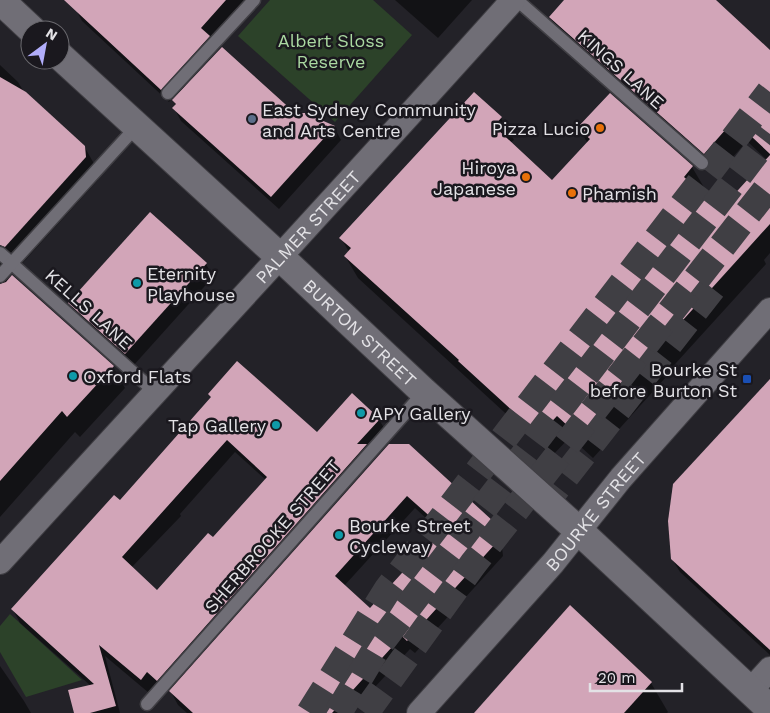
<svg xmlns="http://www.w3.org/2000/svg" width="770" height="713" font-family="'Work Sans',sans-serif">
<rect width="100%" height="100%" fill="#232228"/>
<g fill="#2c4229">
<path d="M270 0H373L412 35 335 122 238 36Z"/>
<path d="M10 614 82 680 26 697 0 652V626Z"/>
</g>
<g fill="#0007" fill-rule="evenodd">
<path d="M71 0H251L216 50 184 85 294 114 334 127 341 140 279 209 181 121 174 108 176 105 172 98 169 102 82 21Z"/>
<path d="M395 0H472L438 38Z"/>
<path d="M566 0H714L770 51V253L764 260 766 264 666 374 667 376 593 458 570 437 552 456 358 278 345 256 349 252 341 238 501 118 514 140 510 143 552 182 588 144 579 128 610 94 692 167 705 189 701 194 720 211 767 160 747 141 717 175 563 39 550 17Z"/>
<path d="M0 65 18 82 24 92 84 146 97 169 98 180 18 268 5 276 8 280 113 367 125 388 80 437 75 432 0 517Z"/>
<path d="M206 264 213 277 133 366 77 316 70 303Z"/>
<path d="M770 380V655L680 572 672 559Z"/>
<path d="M212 398 317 434 379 419 386 432 165 693 155 684 149 693 105 656 120 713H75L91 686 20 623 13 610 120 502ZM235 452 266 480 213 539 157 591 131 568 181 516 180 514Z"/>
<path d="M389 445 493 523 501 537 503 556 415 653 410 649 351 713H187L178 705 171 692ZM415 508 441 532 370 610 344 586Z"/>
<path d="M0 666 24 701 31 713H0Z"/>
<path d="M651 683 668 712 667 713H474Z"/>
</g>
<g fill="#d2a5b8" fill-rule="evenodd">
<path d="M64 0H226L201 28 210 36 161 90Z"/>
<path d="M564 0H716L770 50V154L734 120 704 154 549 17Z"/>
<path d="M222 47 295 113H305L335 126 271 197 172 108 176 104 172 100Z"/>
<path d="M0 77 26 92 85 146 86 157 5 247 0 245Z"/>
<path d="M474 92 502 117 494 126 552 180 590 139 577 128 610 93 693 166 684 177 720 210 770 155V224L654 352 655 353 580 437 557 416 539 435 458 361 459 360 344 256 351 248 339 238Z"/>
<path d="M150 212 207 263 125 354 68 303Z"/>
<path d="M12 275 114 366 67 417 62 411 0 481V284L6 282Z"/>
<path d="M237 361 317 432 352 393 380 419 357 444H367L157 681 147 672 141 680 99 645 116 706 90 713H74L68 690 94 684 11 609 114 495 120 500 211 397 208 394ZM227 440 267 477 213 537 208 533 157 590 122 557Z"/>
<path d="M770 379V650L671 559 668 521 673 484Z"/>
<path d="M389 444H409L494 522 496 543 407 641 402 636 332 713H193L169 691ZM407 496 443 528 370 608 335 576Z"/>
<path d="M570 605 652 682 624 713H474Z"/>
</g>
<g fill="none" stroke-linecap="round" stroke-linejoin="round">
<g stroke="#403f44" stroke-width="28" stroke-dasharray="28 14" stroke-linecap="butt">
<path d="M540 509 713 287"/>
<path d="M310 713 388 589 770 92"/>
<path d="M338 713 378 646 770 134"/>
<path d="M365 713 473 564 770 185"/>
</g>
<g stroke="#403f44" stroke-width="15">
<g id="service">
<path d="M517 0 702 163"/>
<path d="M168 93 254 0"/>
<path d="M0 253 155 392"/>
<path d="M0 276 137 126"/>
<path d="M147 704 424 392"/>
</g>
</g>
<g stroke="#403f44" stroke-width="26">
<g id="minor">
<path id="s1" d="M0 562C171 374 344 189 513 0"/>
<path d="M750 691 770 669"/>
<path id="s2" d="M419 713 553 563 621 478 770 310"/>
</g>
</g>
<g stroke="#403f44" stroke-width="30">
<g id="tertiary">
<path d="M0 0 32 30"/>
<path id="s3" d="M60 56 280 257 424 392 578 530 770 709"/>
</g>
</g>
<use href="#service" stroke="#706e76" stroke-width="12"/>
<use href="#minor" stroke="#706e76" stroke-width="24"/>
<use href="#tertiary" stroke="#706e76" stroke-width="28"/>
</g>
<circle fill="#5c6f8a" stroke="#1a181e" stroke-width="2" cx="252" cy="119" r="5"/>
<g fill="#e8710a" stroke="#1a181e" stroke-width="2">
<circle cx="600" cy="128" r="5"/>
<circle cx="526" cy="177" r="5"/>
<circle cx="572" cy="193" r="5"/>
</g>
<g fill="#0f9aa8" stroke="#1a181e" stroke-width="2">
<circle cx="137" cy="283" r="5"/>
<circle cx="73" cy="376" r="5"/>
<circle cx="361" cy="413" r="5"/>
<circle cx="276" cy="425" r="5"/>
<circle cx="339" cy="535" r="5"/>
</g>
<rect fill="#1a4fb4" stroke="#1a181e" stroke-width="2" x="742" y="374" width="10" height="10" rx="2.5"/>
<g text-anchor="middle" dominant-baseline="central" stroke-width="5" stroke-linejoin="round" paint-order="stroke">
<g font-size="18" fill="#aad8a1" stroke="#1a181e">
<text x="331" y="40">Albert Sloss<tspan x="331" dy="21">Reserve</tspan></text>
</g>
<g font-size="18" fill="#e3e2e6" stroke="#1a181e">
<text transform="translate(621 69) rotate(42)">KINGS LANE</text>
<text stroke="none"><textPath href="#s1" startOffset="455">PALMER STREET</textPath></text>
<text transform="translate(89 309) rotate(42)">KELLS LANE</text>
<text stroke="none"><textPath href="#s3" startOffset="408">BURTON STREET</textPath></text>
<text stroke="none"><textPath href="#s2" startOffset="268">BOURKE STREET</textPath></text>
<text transform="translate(272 536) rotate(-49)">SHERBROOKE STREET</text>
</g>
<g font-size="18" fill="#e3e2e6" stroke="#1a181e" text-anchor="start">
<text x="262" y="109">East Sydney Community<tspan x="262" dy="21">and Arts Centre</tspan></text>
<text x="590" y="128" text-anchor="end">Pizza Lucio</text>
<text x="516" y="167" text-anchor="end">Hiroya<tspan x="516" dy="21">Japanese</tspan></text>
<text x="582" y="193">Phamish</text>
<text x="147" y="273">Eternity<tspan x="147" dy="21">Playhouse</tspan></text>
<text x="737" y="369" text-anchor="end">Bourke St<tspan x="737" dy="21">before Burton St</tspan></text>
<text x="83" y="376">Oxford Flats</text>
<text x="371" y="413">APY Gallery</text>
<text x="266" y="425" text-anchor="end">Tap Gallery</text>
<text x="349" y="525">Bourke Street<tspan x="349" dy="21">Cycleway</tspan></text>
</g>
</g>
<g transform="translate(45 45) rotate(32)"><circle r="24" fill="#1a181e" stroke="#6a696e"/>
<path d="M0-4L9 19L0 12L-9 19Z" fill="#b1adfa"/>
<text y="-8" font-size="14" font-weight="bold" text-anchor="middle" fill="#e3e2e6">N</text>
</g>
<path d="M590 683v8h92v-8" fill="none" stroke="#e3e2e6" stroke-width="2.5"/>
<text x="598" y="683" font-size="15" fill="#e3e2e6" stroke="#1a181e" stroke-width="4" paint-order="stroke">20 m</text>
</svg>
